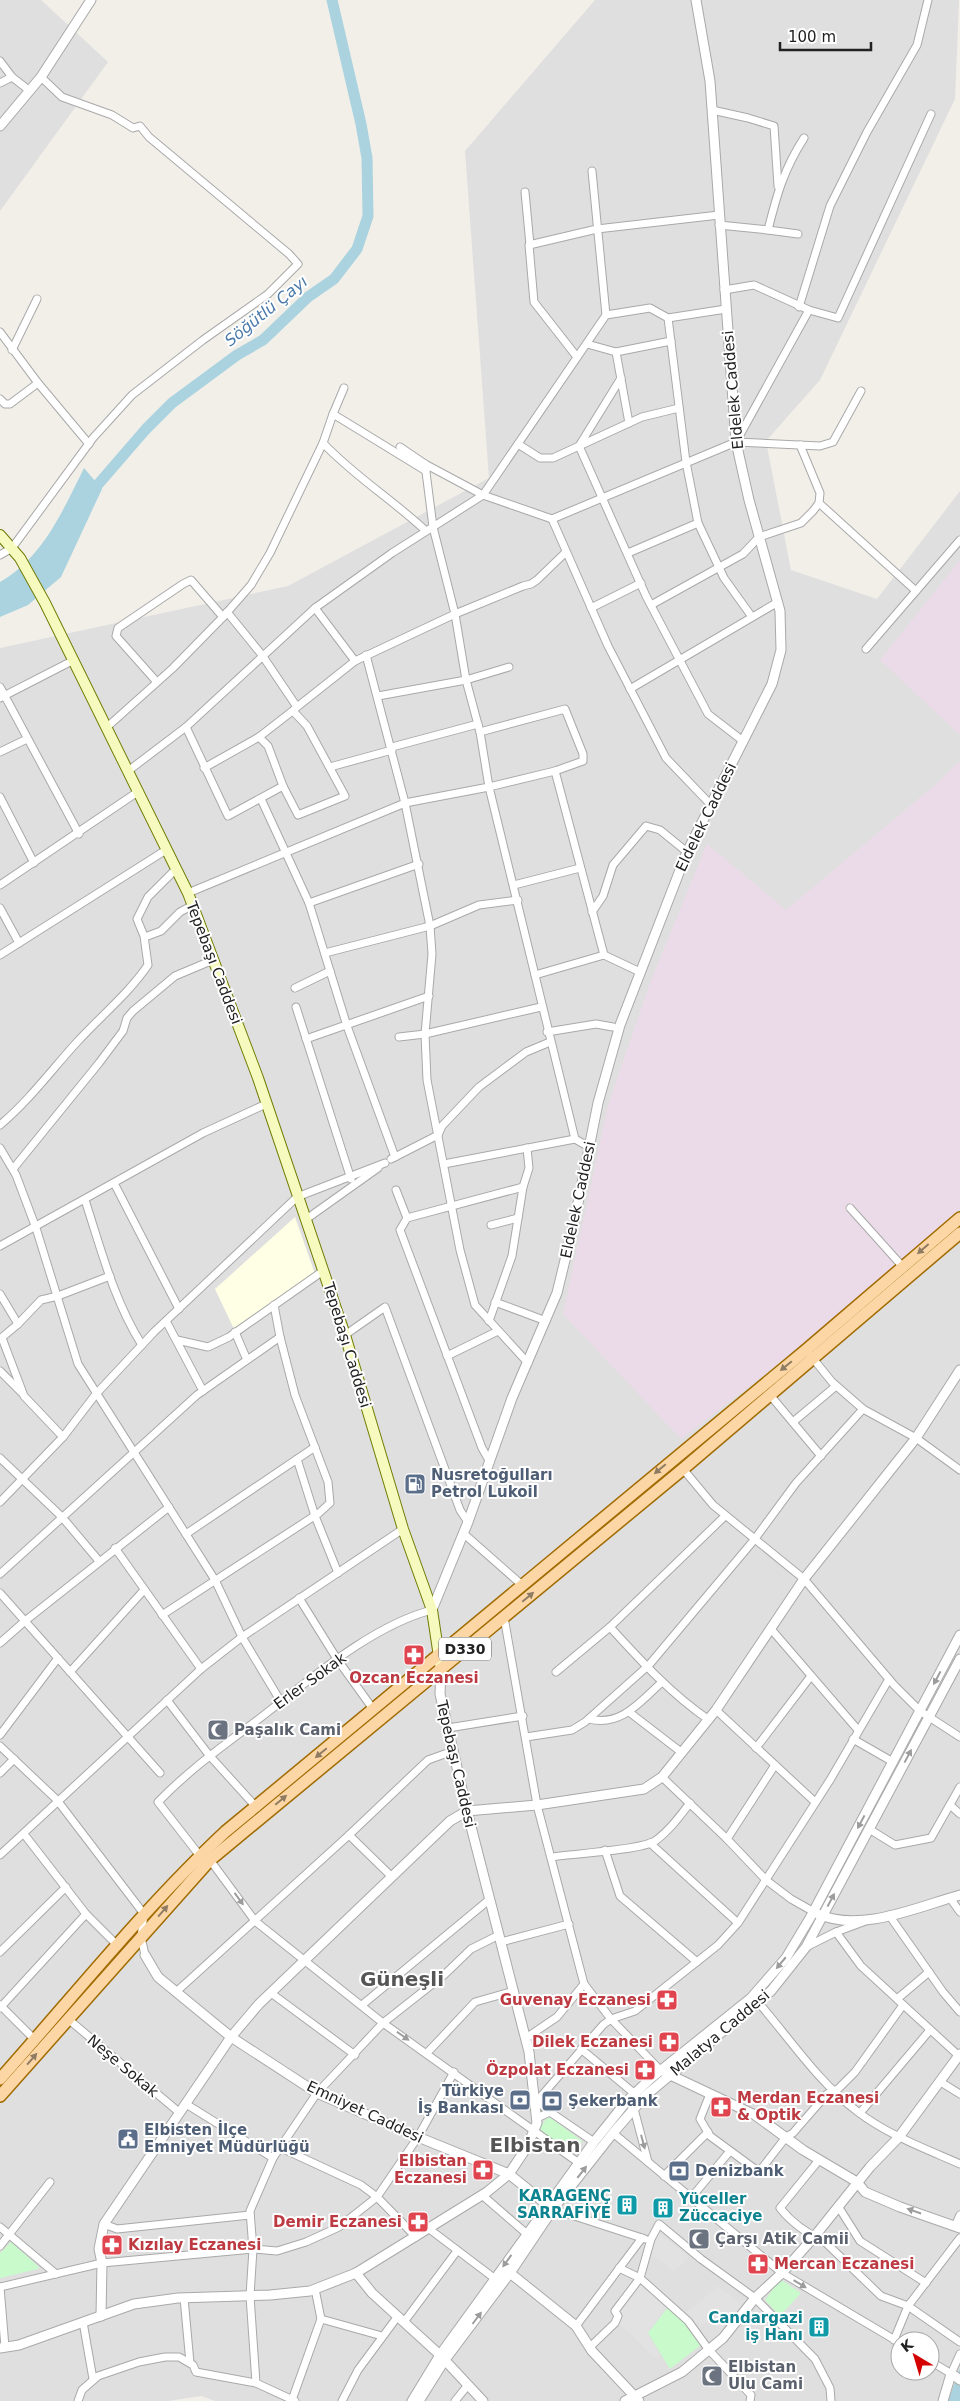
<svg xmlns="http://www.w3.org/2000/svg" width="960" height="2401" font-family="'DejaVu Sans',sans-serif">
<rect width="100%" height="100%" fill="#f2efe9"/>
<g fill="#e0dfdf" fill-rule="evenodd">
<path d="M0 0H41L108 62 0 211Z"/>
<path d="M595 0H959L955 99 820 380 766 441 791 570 877 599 960 491V2368L950 2389 939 2401H215L201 2396 169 2401H0V648L288 586 489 478 465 151ZM900 2341H930V2371H900Z"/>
</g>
<g fill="#ebdbe8">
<path d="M960 560V735L880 660Z"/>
<path d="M960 761V1209L814 1336 681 1439 563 1314 608 1106 650 983 707 844 786 910 934 786Z"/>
</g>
<path fill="#ffffe5" d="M295 1217 315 1274 234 1329 215 1289Z"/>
<g fill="#c8facc">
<path d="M547 2118H551L582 2141 578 2150 572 2154 542 2133 540 2127Z"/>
<path d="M11 2242 39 2267 38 2269 0 2278V2253Z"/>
<path d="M780 2279 801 2293 780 2316 765 2300Z"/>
<path d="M668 2307 687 2324 701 2345 670 2369 648 2333Z"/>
</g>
<g fill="#e2e2e2">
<path d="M657 2232 689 2257 674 2272 661 2260 649 2255Z"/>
<path d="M640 2278 665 2308 647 2333 660 2356 655 2358 624 2328 614 2324 615 2311Z"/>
<path d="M718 2286 744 2307 722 2328 714 2326 708 2320 701 2327 687 2312Z"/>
</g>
<g fill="#aad3df">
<path d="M84 468 102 489 61 577 28 605 0 617V582C43 558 63 510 84 468Z"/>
<path d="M960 2368V2401H948Z"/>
</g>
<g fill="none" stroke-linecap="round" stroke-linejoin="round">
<path stroke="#aad3df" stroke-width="11" d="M88 496 146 429 172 403 237 355 263 340 308 297 334 279 357 249 368 216 367 158 361 124 332 0"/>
<g stroke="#a9a9a9" stroke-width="9">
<g id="minor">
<path d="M0 61 12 77"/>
<path d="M0 83 12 77 30 91"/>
<path d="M712 110 748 118 774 126 778 186"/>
<path d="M592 171 606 315"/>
<path d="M525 192 530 245"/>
<path d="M719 225 768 230C777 194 784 169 804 138"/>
<path d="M768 230 798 234"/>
<path d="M799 307 830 206 867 132 917 45 928 0"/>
<path d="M809 310 838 318 931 114"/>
<path d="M668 318 686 462 698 523 724 578 752 617"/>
<path d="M0 332 38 383 89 444"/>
<path d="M587 344 616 352 671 341"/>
<path d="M12 350 37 299"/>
<path d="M616 352 629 423"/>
<path d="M577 357 534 302 529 245 597 229 719 215"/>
<path d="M621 378 579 446 646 596 708 714 743 741"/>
<path d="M344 388 333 414 426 471"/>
<path d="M0 399 5 404H10L38 383"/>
<path d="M333 414 323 443C354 476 393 500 426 531"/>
<path d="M736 442 820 446 833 442 861 391"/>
<path d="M518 444 540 458H553L642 417 679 408"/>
<path d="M400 447 425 464 483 495 606 315 650 308 668 318 726 309"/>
<path d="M425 464 433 527 455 614 523 586 531 584 537 580 566 552"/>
<path d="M819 503 916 591"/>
<path d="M552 519 608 646 666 758 711 805"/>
<path d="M628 553 698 523"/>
<path d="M0 555 12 548 93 438 132 395 203 340 268 294 298 264 289 254 149 137 140 126 133 128 112 115 62 97 41 77"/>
<path d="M651 605 743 554 759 537 801 523 813 511 819 503 820 493 800 445"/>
<path d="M315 608 355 661 455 614 466 680 480 732 489 787 575 1139 589 1147"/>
<path d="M591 608 641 583"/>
<path d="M227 612 262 655 297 707 355 661"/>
<path d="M866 649 960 540"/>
<path d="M366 655 405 803 430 926 432 954 425 1034 427 1080 460 1250 475 1305 528 1363"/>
<path d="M156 681 116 636 118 628 183 584 191 580 223 617 251 585 270 553 323 443"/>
<path d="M0 687 79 834"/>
<path d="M630 689 778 602"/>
<path d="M378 696 466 680 509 667"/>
<path d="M0 698 72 661"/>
<path d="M186 727 228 816 283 786"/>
<path d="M106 728 173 668 223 617"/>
<path d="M259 737 268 746 283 786 298 815 345 796 307 726 293 711"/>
<path d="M392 747 478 724"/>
<path d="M0 752 27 739"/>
<path d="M330 767 392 750"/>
<path d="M204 768 259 737 295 709"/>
<path d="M128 771 186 727 315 608 392 553 483 495 552 519 736 442 809 310 754 285 724 290"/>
<path d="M555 771 604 955"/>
<path d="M0 797 34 863"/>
<path d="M261 799 309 903 347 1026 395 1157"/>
<path d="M0 885 139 791"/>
<path d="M514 885 580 868"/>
<path d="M188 893 405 803 489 787 555 771 583 761V754L565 709 480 732"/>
<path d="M309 903 419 864"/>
<path d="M0 908 19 943"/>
<path d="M592 912 603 896 613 865 646 826 660 830 687 852"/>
<path d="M145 937 161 931 180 912 193 905"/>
<path d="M325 953 430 926 479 905 518 900"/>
<path d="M0 955 166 850"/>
<path d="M535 975 604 955 640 972"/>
<path d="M295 988 330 971"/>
<path d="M296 1007 351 1179"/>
<path d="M547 1032 596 1024 613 1027"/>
<path d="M399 1037 425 1034 541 1007"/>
<path d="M306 1039 429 996"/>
<path d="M0 1125C29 1101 53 1068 78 1041 102 1015 129 993 148 965L144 936 137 919 148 897 176 869"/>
<path d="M0 1148 16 1175 36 1228 78 1364 215 1580 242 1637 281 1702"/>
<path d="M391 1159 438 1135 442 1126 479 1087 526 1052 550 1042"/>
<path d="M444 1164 575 1139"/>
<path d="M13 1169 99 1063 123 1031 127 1018 133 1011 175 976 213 960"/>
<path d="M114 1183 179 1309"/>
<path d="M396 1190 407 1218"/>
<path d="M85 1200C101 1249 114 1301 142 1345"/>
<path d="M850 1208 903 1267"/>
<path d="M305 1220 378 1168"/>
<path d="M491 1225 518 1218"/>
<path d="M0 1246 203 1133 266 1104"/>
<path d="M0 1294 18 1324"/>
<path d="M495 1302 546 1321"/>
<path d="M166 1321 203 1391"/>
<path d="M489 1321 512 1256 523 1187 529 1168 527 1148"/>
<path d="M235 1332 247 1360"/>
<path d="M345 1335 385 1307 460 1510 468 1522"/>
<path d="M2 1338 24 1396 63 1437"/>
<path d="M0 1339 18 1324 41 1300 58 1296 110 1276"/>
<path d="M177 1340 208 1347 229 1337 323 1271"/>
<path d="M447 1356 498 1331"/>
<path d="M811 1356 832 1382 863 1409 916 1438 960 1470"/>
<path d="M0 1371 22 1393"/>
<path d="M770 1395 821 1456"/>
<path d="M793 1422 836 1386"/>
<path d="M0 1458 62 1517 99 1561"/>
<path d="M297 1459 315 1516 338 1573"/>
<path d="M490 1462 482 1448 400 1230 407 1218 523 1187"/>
<path d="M683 1469 713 1505 804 1579 894 1685 920 1711 960 1737"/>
<path d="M0 1502 63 1437 96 1394 154 1332 297 1197 385 1163"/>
<path d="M463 1533 522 1585"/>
<path d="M186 1534 315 1447"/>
<path d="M115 1548 201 1669"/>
<path d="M0 1574 197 1395 280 1337 274 1305"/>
<path d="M0 1593 160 1773"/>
<path d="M299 1598 337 1659 373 1709"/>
<path d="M162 1615 319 1513 330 1503 328 1482 295 1395 280 1337"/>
<path d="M504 1617 537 1805 584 1984 611 2019 661 2071"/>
<path d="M610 1627C641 1661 671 1694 709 1720"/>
<path d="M771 1629 858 1730"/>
<path d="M0 1643 25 1621 169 1507"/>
<path d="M70 1672 144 1590"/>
<path d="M556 1672 610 1627 725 1516"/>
<path d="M167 1700 209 1755 257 1808"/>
<path d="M716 1710 815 1802"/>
<path d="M629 1712 681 1752"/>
<path d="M589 1719C621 1727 640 1702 662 1682"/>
<path d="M448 1728 523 1716"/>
<path d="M0 1735 58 1658"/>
<path d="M526 1737 572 1730 585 1722 649 1665 754 1540 796 1483 863 1409"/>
<path d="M853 1739 893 1762"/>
<path d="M0 1746 57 1800 144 1914 141 1937 145 1955"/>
<path d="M756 1748 811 1676"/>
<path d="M0 1773 14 1759"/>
<path d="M662 1777 727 1839 766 1880 791 1899 814 1912"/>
<path d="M950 1805 960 1814"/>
<path d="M869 1829 895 1845 931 1838 960 1787"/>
<path d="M24 1834 86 1914 118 1946"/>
<path d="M349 1835 391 1876"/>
<path d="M727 1839 775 1765"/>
<path d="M650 1843 738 1923"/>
<path d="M605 1850 620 1896 697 1962"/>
<path d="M0 1855 201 1669 242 1637 403 1529"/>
<path d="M200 1856 158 1802C192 1767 226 1744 264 1715 312 1678 373 1625 432 1610"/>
<path d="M551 1857C572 1854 642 1850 655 1841 669 1831 680 1816 690 1803"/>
<path d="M210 1860 255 1921 383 2023 579 2163"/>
<path d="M950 1898 960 1912"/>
<path d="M889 1915 943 1992 960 2012"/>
<path d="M836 1932 861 1966 959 2056"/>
<path d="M501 1942 569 1924"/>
<path d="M806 1947 836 1932 863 1922"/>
<path d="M0 1952 66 1887"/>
<path d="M176 1992 349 1835 428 1760 453 1751"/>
<path d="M271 1993 355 2055"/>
<path d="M897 1999 929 1972"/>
<path d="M758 2002C790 2039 819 2083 858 2112 888 2135 926 2149 960 2164"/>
<path d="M0 2005 35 2040"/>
<path d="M362 2005 490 1899"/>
<path d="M0 2008 86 1914"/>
<path d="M68 2019 180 2113"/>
<path d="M526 2038 557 2017 584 1984"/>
<path d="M581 2049 635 2094 634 2109 648 2162"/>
<path d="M427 2053 475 2002 514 1991"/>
<path d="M939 2081 960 2094"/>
<path d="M710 2094 700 2119 710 2136 759 2172 786 2137 793 2133 827 2094 838 2089 855 2072 903 2005"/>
<path d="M186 2104 273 2158"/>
<path d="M550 2112 537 2101 603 2025 611 2019 635 2011 718 1945 738 1923 830 1780 889 1679"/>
<path d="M860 2113 930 2030"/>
<path d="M537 2118 550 2112 594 2142"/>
<path d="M613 2133 782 2273 900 2343"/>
<path d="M279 2147 361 2185 377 2197 416 2237"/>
<path d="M819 2160 780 2208C791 2222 808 2234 824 2241L881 2296 908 2306 960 2342"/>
<path d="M664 2176 708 2132"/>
<path d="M482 2195 527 2234"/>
<path d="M691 2198 730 2151"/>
<path d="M838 2206 860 2241 926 2283"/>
<path d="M553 2209 645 2239"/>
<path d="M104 2224 117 2229 250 2215"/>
<path d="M955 2226 960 2215"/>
<path d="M0 2227 56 2274"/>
<path d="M428 2228 494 2278"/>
<path d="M0 2246 50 2182"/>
<path d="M619 2268 640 2278 688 2321 709 2350 751 2395 750 2401"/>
<path d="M0 2287 102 2263 253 2249 277 2251 306 2242 339 2227 377 2197 418 2137 454 2072"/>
<path d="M0 2287 5 2347"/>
<path d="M184 2298 190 2363"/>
<path d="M321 2319 382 2336"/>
<path d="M83 2322 93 2379"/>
<path d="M404 2322 457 2251"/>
<path d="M576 2326 642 2238"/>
<path d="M894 2340 908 2306 960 2238"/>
<path d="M590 2347 615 2323 618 2316 615 2311 640 2278 651 2239 659 2224 701 2259 755 2298 815 2359 830 2388 831 2401"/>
<path d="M930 2361 955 2376"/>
<path d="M951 2374 960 2354"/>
<path d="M292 2400 321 2319 315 2289"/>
<path d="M78 2401 82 2390 98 2376 139 2362 165 2357H179L193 2365 196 2372 256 2383"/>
<path d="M295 2401 256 2383 250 2296 253 2249 250 2211 273 2158 317 2093 383 2023 444 1975 471 1949 499 1935"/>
<path d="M342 2401 358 2370 398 2316"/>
<path d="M455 2401 468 2385"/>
</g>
</g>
<g stroke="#a9a9a9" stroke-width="11">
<g id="tertiary">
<path d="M0 126 41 77 91 0"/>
<path d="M432 1610 468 1522 512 1398 557 1293 574 1223 598 1103 620 1025 687 852 772 684 781 650 780 611 749 500 736 442 710 81 696 0"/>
<path d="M818 1914C861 1933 917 1907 960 1895"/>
<path d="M145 1955 158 1977 231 2037 317 2093 418 2137 509 2174 551 2208"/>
<path d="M666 2073 755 2115 803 2150 857 2182 865 2192 900 2207 960 2228"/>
<path d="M356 2273 372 2293 440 2355 483 2401"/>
<path d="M510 2273 576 2326 592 2351 639 2401"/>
<path d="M101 2316 102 2263 99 2249 104 2224 231 2037 259 2004 450 1821 467 1811 537 1805 644 1789 662 1777 716 1710 804 1579 916 1438 960 1370"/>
<path d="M0 2348 19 2345 134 2304 178 2298 270 2295 310 2291 356 2273 487 2192 509 2174 527 2147 537 2123 529 2052 467 1811 440 1694 441 1670"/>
<path d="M955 2376 960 2380"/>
<path d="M412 2401 440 2355 594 2142 626 2102 650 2079 751 1998 786 1958 810 1918 960 1635"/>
<path d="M419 2401 444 2361 510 2273 553 2209 613 2133 645 2096 771 1991 806 1947 960 1659"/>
<path d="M625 2401 682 2372 723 2338 755 2298 782 2273 814 2237 870 2167 899 2137 960 2054"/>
<path d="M943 2401 951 2374"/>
</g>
</g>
<g stroke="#707d05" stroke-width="12">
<path id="secondary" d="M0 535 20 558 45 603 188 893 258 1078 345 1335 403 1529 432 1610 441 1670"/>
</g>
<g stroke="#a06b00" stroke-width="14">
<g id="primary">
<path d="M0 2079C74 1996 144 1908 225 1832L806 1350 960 1218"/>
<path d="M0 2096 210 1860 683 1469 960 1233"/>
</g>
</g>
<use href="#minor" stroke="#fff" stroke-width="7"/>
<use href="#tertiary" stroke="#fff" stroke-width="9"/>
<use href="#secondary" stroke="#f7fabf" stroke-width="10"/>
<use href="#primary" stroke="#fcd6a4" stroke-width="11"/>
</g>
<defs><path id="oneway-solid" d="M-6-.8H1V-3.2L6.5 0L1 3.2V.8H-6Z" transform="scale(1.25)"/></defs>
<g fill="#8f7c63">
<use href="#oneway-solid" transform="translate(923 1249) rotate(139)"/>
<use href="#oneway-solid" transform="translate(786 1366) rotate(141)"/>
<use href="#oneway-solid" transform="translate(660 1469) rotate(140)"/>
<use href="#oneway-solid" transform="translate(528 1597) rotate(-40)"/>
<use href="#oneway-solid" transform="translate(321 1753) rotate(140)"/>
<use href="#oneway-solid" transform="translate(281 1800) rotate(-40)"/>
<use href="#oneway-solid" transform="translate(163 1911) rotate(-49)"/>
<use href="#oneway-solid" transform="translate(32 2059) rotate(-49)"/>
</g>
<g fill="#9c9c9c">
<use href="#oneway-solid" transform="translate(937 1678) rotate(118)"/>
<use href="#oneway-solid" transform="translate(908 1756) rotate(-62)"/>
<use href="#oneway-solid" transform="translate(861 1822) rotate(118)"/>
<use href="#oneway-solid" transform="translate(239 1899) rotate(54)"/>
<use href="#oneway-solid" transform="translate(831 1900) rotate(-62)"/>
<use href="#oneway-solid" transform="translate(781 1963) rotate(130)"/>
<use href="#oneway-solid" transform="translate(403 2036) rotate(35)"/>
<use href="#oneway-solid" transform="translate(643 2142) rotate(75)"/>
<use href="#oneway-solid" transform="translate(582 2172) rotate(-52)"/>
<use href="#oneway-solid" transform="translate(914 2211) rotate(-161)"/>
<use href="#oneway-solid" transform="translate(507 2261) rotate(126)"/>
<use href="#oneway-solid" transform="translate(800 2284) rotate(31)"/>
<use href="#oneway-solid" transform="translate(477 2318) rotate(-53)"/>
</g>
<defs>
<g id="fuel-square" transform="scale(1.125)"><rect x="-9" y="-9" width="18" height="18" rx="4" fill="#5c6f8a" stroke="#fff"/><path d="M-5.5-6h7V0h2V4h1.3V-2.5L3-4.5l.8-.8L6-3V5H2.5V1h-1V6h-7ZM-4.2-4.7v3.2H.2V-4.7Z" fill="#fff"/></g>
<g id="pharmacy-square" transform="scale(1.125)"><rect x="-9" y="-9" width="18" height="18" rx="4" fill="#e0444e" stroke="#fff"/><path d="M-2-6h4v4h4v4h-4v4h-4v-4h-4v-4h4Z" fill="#fff"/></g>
<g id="mosque-square" transform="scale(1.125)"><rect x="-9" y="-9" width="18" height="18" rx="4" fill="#6b7280" stroke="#fff"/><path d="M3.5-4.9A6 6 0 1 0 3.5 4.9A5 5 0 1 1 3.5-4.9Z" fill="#fff"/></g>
<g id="bank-square" transform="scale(1.125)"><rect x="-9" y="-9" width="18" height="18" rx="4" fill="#5c6f8a" stroke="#fff"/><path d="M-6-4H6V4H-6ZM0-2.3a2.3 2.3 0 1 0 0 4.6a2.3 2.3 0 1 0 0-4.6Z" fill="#fff"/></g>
<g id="civic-square" transform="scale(1.125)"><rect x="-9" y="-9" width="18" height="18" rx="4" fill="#5c6f8a" stroke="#fff"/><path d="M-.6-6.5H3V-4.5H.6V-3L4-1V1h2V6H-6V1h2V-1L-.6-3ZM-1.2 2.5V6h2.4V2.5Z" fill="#fff"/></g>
<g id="building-square" transform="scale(1.125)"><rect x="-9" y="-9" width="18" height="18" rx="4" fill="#0f9aa8" stroke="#fff"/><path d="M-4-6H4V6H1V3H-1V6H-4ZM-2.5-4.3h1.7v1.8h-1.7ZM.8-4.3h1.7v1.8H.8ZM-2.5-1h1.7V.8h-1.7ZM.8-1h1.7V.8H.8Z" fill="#fff"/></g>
</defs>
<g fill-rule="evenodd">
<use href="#fuel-square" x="415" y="1484"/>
<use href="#pharmacy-square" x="414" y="1655"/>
<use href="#mosque-square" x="218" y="1730"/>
<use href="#pharmacy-square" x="667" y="2000"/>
<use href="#pharmacy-square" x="669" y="2042"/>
<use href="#pharmacy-square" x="645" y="2070"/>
<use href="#bank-square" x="520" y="2100"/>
<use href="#bank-square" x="552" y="2101"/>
<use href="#pharmacy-square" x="721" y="2107"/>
<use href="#civic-square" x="128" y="2139"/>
<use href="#pharmacy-square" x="483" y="2170"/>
<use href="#bank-square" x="679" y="2171"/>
<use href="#building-square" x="627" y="2205"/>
<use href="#building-square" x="663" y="2208"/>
<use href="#pharmacy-square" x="418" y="2222"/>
<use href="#mosque-square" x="699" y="2239"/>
<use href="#pharmacy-square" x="112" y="2245"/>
<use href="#pharmacy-square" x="758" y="2264"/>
<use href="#building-square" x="819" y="2327"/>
<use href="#mosque-square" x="712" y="2376"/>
</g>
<g text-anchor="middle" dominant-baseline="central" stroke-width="4" stroke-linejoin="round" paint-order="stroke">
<rect fill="#fff" stroke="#646464" stroke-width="1" x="439" y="1637.5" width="52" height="23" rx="4"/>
<g font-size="14" font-weight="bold" fill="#222">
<text x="465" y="1649">D330</text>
</g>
<g font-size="15" fill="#222" stroke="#fff">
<text transform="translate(733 390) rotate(-95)">Eldelek Caddesi</text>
<text transform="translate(706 817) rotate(-64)">Eldelek Caddesi</text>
<text transform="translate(214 963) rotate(69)">Tepebaşı Caddesi</text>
<text transform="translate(578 1200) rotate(-78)">Eldelek Caddesi</text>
<text transform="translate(347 1345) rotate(73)">Tepebaşı Caddesi</text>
<text transform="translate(310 1681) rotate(-36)">Erler Sokak</text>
<text transform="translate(456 1764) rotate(77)">Tepebaşı Caddesi</text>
<text transform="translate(720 2033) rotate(-40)">Malatya Caddesi</text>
<text transform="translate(123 2066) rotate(40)">Neşe Sokak</text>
<text transform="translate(365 2112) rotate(25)">Emniyet Caddesi</text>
</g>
<g font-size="15" font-weight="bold" fill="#4e5e75" stroke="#fff" text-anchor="start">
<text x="431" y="1475">Nusretoğulları<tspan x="431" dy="17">Petrol Lukoil</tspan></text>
<text x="504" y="2091" text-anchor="end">Türkiye<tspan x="504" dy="17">İş Bankası</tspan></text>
<text x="568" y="2101">Şekerbank</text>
<text x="144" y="2130">Elbisten İlçe<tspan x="144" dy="17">Emniyet Müdürlüğü</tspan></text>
<text x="695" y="2171">Denizbank</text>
</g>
<g font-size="15" font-weight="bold" fill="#be3a42" stroke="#fff" text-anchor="end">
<text x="414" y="1678" text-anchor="middle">Ozcan Eczanesi</text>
<text x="651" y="2000">Guvenay Eczanesi</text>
<text x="653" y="2042">Dilek Eczanesi</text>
<text x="629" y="2070">Özpolat Eczanesi</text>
<text x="737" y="2098" text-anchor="start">Merdan Eczanesi<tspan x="737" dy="17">&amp; Optik</tspan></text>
<text x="467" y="2161">Elbistan<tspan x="467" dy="17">Eczanesi</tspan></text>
<text x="402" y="2222">Demir Eczanesi</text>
<text x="128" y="2245" text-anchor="start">Kızılay Eczanesi</text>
<text x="774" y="2264" text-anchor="start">Mercan Eczanesi</text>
</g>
<g font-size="15" font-weight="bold" fill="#5b616d" stroke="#fff" text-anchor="start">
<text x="234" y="1730">Paşalık Cami</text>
<text x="715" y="2239">Çarşı Atik Camii</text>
<text x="728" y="2367">Elbistan<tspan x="728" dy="17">Ulu Cami</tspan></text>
</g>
<g font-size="15" font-weight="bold" fill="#0d838f" stroke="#fff" text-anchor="end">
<text x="611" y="2196">KARAGENÇ<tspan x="611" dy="17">SARRAFİYE</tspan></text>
<text x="679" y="2199" text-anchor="start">Yüceller<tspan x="679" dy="17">Züccaciye</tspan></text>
<text x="803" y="2318">Candargazi<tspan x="803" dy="17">iş Hanı</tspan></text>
</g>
<g font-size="16" font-style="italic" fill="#4a7aab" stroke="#fff">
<text transform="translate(266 311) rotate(-39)">Söğütlü Çayı</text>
</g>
<g font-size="20" font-weight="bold" fill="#555" stroke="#fff">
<text x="402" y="1979">Güneşli</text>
<text x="535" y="2145">Elbistan</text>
</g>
</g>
<g transform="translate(915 2356) rotate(322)"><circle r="24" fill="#ffffff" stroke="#a7a7a7"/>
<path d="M0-4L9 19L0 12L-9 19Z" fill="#d40000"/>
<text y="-8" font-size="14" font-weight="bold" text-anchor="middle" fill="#222222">K</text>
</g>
<path d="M780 42v8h91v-8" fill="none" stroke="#222222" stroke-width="2.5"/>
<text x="788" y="42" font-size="15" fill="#222222" stroke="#ffffff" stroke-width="4" paint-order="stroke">100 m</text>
</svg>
